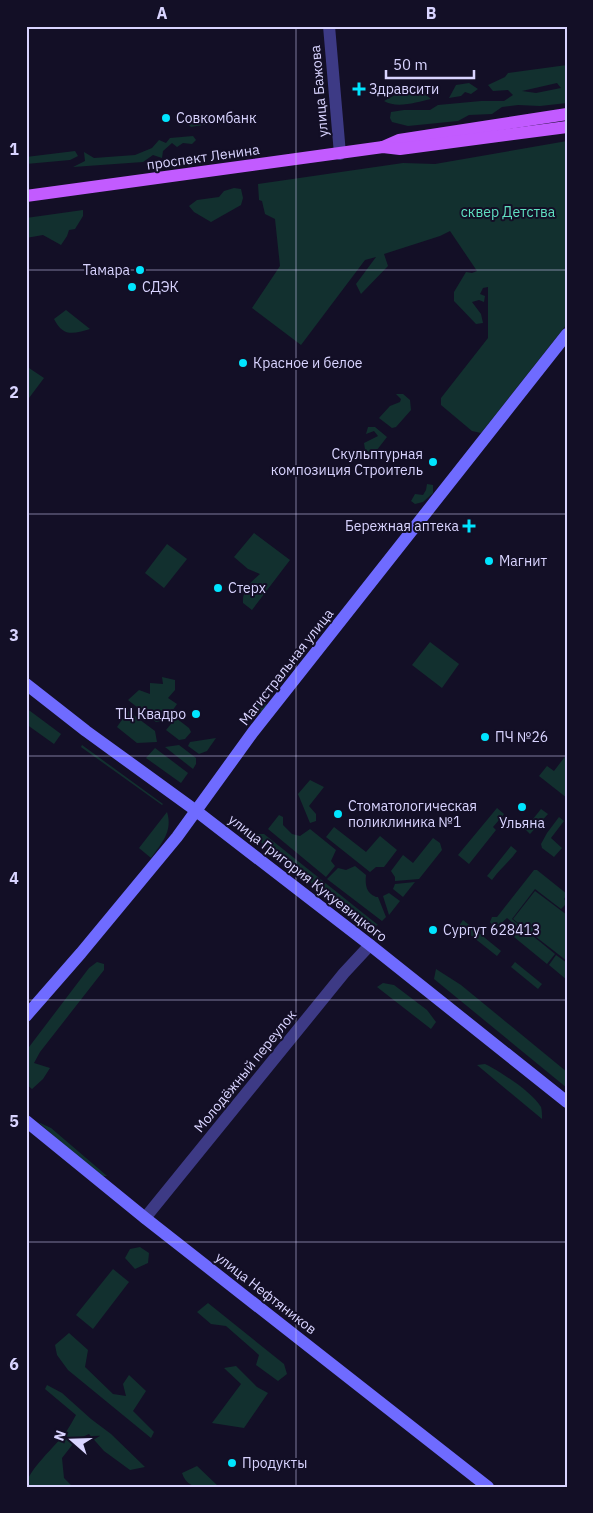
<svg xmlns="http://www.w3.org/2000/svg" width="593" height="1513" font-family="'IBM Plex Sans',sans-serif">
<rect width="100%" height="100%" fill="#130f26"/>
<g fill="#12302f" fill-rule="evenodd">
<path d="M567 65V103L540 106 518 105 502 107 492 114 469 115 458 121 408 126 392 122 390 118 391 112 404 110H430L438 105 481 101H504L513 95 508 90 493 91 488 85 505 77 508 73ZM557 83 561 88 536 93 522 91Z"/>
<path d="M469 83 478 89 471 94 465 92 461 96 449 98 456 85Z"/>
<path d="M420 90 431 99C417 102 397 109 384 101L395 95Z"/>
<path d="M218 114 223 116 221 122 191 127 186 122 191 118Z"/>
<path d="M193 136 196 140 192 144 183 143 177 147 172 143 163 151 162 158 153 155 143 162 73 167 85 161 84 152 94 158 135 155 152 148 159 140 166 143 170 138Z"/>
<path d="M567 141V324L481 433 472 431 441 405V398L488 338V287L483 288 480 294 485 296 484 302 479 300 472 302 481 314 483 323 476 324 454 301V292L466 272 472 273 477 271 450 231 440 236 384 254 388 266 361 294 356 284 376 257 365 260 301 345 252 308 280 266 275 219 265 214 262 201 259 200 258 184 403 163 435 164Z"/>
<path d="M75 151 78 156 70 160 26 164V157Z"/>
<path d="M234 188 241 189 243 198 241 205 211 222 194 212 189 206 197 200 219 197 224 191Z"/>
<path d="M83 210V216L75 229 69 230 67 236 61 245 43 235 26 238V218Z"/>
<path d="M66 310 90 329C73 334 63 337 54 319Z"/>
<path d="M26 366 44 378 26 402Z"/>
<path d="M396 394H403L410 400 411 410 396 427 392 428 379 418 390 406 400 402 401 399Z"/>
<path d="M368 427H375L387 437 373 455 365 449 364 443 378 436 374 431 366 434Z"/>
<path d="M427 484 433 485V493L423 502 415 504 411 501 415 494 423 495 426 490Z"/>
<path d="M254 533 290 560 252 610 243 603C242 590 251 582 260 574L248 569 234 557Z"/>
<path d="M167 544 187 559 164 588 145 573Z"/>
<path d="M430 642 459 664 442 688 412 665Z"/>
<path d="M162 677 175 680V690L168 698 177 704 166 720 156 722 128 700 139 690 150 694V683L163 684Z"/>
<path d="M260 697 265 701 267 706 262 712 256 713 249 722H244V715Z"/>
<path d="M26 708 61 734 54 744 26 724Z"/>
<path d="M128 711 155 731 157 742 137 743 117 727Z"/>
<path d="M176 718 189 728 191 732 185 739 179 740 166 730Z"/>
<path d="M216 738 207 751 199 754 188 746 190 742Z"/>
<path d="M82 745 163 804 162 805 81 747Z"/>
<path d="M179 745 196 758V764L193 769 165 747Z"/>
<path d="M155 748 188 773 181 783 146 758Z"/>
<path d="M567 754V798L539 776 547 766 554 771Z"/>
<path d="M310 780 324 787 309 806 316 814V821L310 823 298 794Z"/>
<path d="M497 808 504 814 493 827 496 830 469 864 458 855Z"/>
<path d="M541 809 548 814 530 834 525 829Z"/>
<path d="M167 812C173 831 162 843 151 858L139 848Z"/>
<path d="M279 815 283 817V825L292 834 300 836 310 829 336 850 331 861 335 866 326 877 268 829Z"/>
<path d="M559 817 564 821 551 838 562 848 554 857 542 848 541 844 547 833Z"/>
<path d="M334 827 366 852 380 836 397 850 384 867H376L370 872 326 837Z"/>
<path d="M257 834H264L378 925 370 928 364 925 258 840Z"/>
<path d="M433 838 440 843 442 850 419 879 395 881V877L391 871 403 855 413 863Z"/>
<path d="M511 846 517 851C509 862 500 869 492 880L487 876Z"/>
<path d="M355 866 366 875C365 885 366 893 376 897H378L386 917 382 921 327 879 338 868 346 870Z"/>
<path d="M534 870H537L567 894 564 899 567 903 561 909 535 889 512 919 555 954 547 964 514 937 520 929 507 918 497 927 493 926 490 922 492 917H497Z"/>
<path d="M415 882 403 897 393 889 395 884Z"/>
<path d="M535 891 567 915V961L513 919Z"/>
<path d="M389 893 400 901 389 915 383 896Z"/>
<path d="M463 920 501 951 497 956 459 926Z"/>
<path d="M556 955 567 963V980L549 965Z"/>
<path d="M97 962 104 964V970L40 1052 34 1063 50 1068 43 1079 32 1089 26 1084V1051L89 968Z"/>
<path d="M515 962 542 984 538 989 511 967Z"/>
<path d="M436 969 461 985 567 1072V1088L434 979Z"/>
<path d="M383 983 394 985 427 1010 436 1022 431 1029 377 987Z"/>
<path d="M485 1064C501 1072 532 1092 541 1107 542 1110 542 1115 542 1119L477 1065Z"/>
<path d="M38 1122 51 1128 107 1176H100Z"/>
<path d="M140 1247 149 1253 148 1263 135 1269 125 1258 130 1249Z"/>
<path d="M113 1269 129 1282 93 1329 76 1315Z"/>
<path d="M208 1303 284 1364 287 1374 278 1381 256 1365 259 1355 226 1326 211 1324 197 1312Z"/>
<path d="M69 1333 88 1350 85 1367 113 1394 126 1396 123 1384 129 1375 146 1391 133 1411 154 1432 151 1438 68 1370 57 1355 55 1345Z"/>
<path d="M236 1366 257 1387 268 1393 244 1428 212 1423 241 1384 224 1368Z"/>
<path d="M47 1385 62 1393 91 1419 111 1434 145 1467 130 1470 104 1451 89 1434 76 1440 62 1458 64 1478 73 1487H26C26 1471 57 1445 66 1432 70 1426 73 1420 76 1415L45 1389Z"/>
<path d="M197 1466 219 1487C203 1487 188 1491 182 1473Z"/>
</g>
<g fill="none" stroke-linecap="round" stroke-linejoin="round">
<g stroke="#3d3a85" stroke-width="12">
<path d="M329 26 340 154"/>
<path d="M145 1218 344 973 370 945"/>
</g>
<g stroke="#6f6bff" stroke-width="12">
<path d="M26 684 86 731 195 810 370 945 567 1102"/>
<path d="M26 1016 81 953 177 837 253 732 567 334"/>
<path d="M26 1121 145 1218 488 1487"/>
</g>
<g stroke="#c25bff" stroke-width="12">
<path d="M383 147 399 140 567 114"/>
<path d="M26 196 383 147 400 149 567 127"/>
</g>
</g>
<path fill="none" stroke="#d9d4ff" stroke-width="1" stroke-opacity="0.55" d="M296 26V1487M26 270H567M26 514H567M26 756H567M26 1000H567M26 1242H567"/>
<g fill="#00e5ff" stroke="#130f26" stroke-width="2">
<path d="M356.5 81.5h5v5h5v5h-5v5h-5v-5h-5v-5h5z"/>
<circle cx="166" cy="118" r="5"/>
<circle cx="140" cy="270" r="5"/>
<circle cx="132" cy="287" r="5"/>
<circle cx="243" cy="363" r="5"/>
<circle cx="433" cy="462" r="5"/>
<path d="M466.5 518.5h5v5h5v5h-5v5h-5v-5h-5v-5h5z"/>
<circle cx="489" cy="561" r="5"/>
<circle cx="218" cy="588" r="5"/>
<circle cx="196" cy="714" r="5"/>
<circle cx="485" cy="737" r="5"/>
<circle cx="522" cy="807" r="5"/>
<circle cx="338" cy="814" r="5"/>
<circle cx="433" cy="930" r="5"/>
<circle cx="232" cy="1463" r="5"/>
</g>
<g text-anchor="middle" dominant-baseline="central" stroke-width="4" stroke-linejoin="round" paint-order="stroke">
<g font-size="14" fill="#d9d4ff" stroke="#130f26" text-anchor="start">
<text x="369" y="89">Здравсити</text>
<text x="176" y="118">Совкомбанк</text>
<text x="130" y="270" text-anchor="end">Тамара</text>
<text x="142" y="287">СДЭК</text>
<text x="253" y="363">Красное и белое</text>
<text x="423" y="454" text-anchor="end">Скульптурная<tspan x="423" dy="16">композиция Строитель</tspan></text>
<text x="459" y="526" text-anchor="end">Бережная аптека</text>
<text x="499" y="561">Магнит</text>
<text x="228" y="588">Стерх</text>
<text x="186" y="714" text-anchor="end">ТЦ Квадро</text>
<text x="495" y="737">ПЧ №26</text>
<text x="348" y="806">Стоматологическая<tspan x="348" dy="16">поликлиника №1</tspan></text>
<text x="522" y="823" text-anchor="middle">Ульяна</text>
<text x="443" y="930">Сургут 628413</text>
<text x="242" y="1463">Продукты</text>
</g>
<g font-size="14" fill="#d9d4ff" stroke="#130f26">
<text transform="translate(319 91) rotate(-95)">улица Бажова</text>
<text transform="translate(203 157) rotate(-8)">проспект Ленина</text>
<text transform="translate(286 667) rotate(-52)">Магистральная улица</text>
<text transform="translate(308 878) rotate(38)">улица Григория Кукуевицкого</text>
<text transform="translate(245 1071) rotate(-51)">Молодёжный переулок</text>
<text transform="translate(266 1293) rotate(38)">улица Нефтяников</text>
</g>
<g font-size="14" fill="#5fe0c0" stroke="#130f26">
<text x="508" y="212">сквер Детства</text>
</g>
</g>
<rect width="593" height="1513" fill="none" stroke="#130f26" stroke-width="55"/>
<g transform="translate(72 1440) rotate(290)" stroke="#130f26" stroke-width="4" paint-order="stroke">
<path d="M0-4L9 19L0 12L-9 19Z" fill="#d9d4ff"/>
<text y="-8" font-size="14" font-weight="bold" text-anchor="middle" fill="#d9d4ff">N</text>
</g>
<path d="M386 70v8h88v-8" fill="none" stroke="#d9d4ff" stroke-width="2.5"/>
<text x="393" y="70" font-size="15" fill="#d9d4ff" stroke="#130f26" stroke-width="4" paint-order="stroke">50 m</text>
<rect x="28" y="28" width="538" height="1458" fill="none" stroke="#d9d4ff" stroke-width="2"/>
<g font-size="16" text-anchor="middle" font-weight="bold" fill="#d9d4ff">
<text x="162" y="19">A</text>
<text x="431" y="19">B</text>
<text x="14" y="155">1</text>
<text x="14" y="398">2</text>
<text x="14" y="641">3</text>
<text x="14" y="884">4</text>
<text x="14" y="1127">5</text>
<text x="14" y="1370">6</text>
</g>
</svg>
